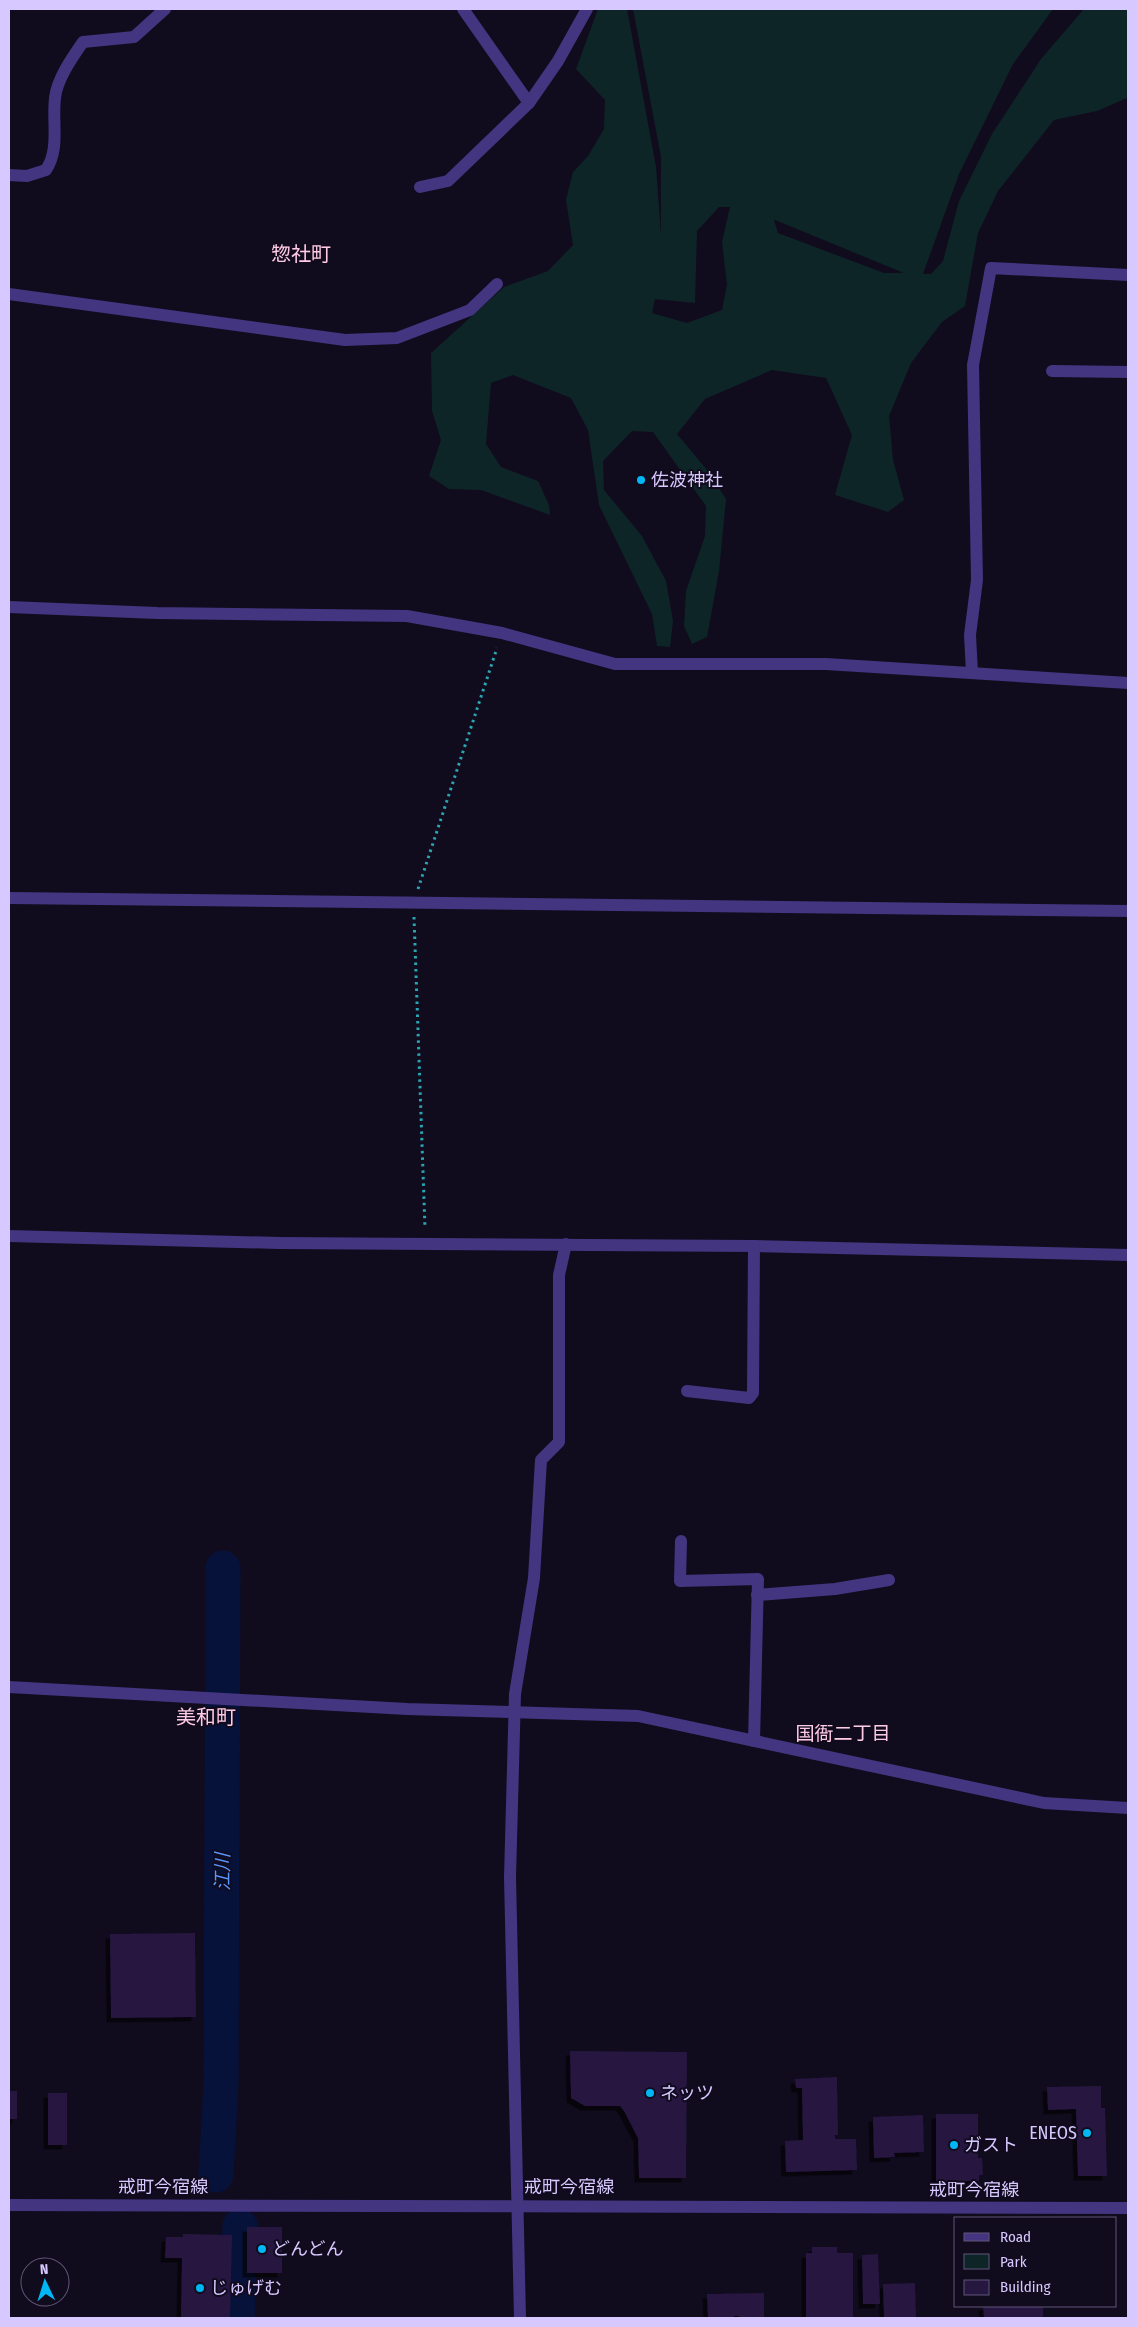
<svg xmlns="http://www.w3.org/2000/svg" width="1137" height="2327" font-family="'Fira Sans Condensed','Noto Sans JP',sans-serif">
<defs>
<filter id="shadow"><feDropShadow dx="-4.5" dy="4.5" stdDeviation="0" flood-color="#0009"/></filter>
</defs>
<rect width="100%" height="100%" fill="#110b1e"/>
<path fill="#0e2528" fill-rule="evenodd" d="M598 9H627L656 167 661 235V157L633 9H1053L1013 64 959 174 923 274H931L943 261 959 201 992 134 1041 59 1084 9H1128L1127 98 1097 111 1054 120 998 191 978 233 965 306 942 322 911 363 889 416 893 460 904 500 888 512 835 495 852 435 826 378 772 370 705 399 677 434 707 470 726 499 719 571 707 637 692 644 684 626 686 591 705 536 706 506 653 432 632 431 603 461 604 490 642 536 666 581 673 621 670 647 657 646 652 614 599 505 588 430 571 398 513 375 491 383 486 444 501 467 538 481 549 505 550 515 481 490 449 489 429 476 441 440 432 411 431 353 504 287 548 271 573 245 566 200 573 172 588 156 604 129 605 100 576 69ZM719 207H730L722 242 727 285 722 310 687 323 652 313 655 299 695 303 697 231ZM774 220H775L904 273H884L778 233Z"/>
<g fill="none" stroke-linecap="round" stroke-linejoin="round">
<g stroke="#07123b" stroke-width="35">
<path d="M216 2175 221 2084 223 1568"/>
<path d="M237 2318 240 2226"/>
</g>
</g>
<g fill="#251740" filter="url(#shadow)">
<path d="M195 1933 196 2017 111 2018 110 1934Z"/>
<path d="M570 2051 687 2052 686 2178H639L638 2138 624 2111 620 2106H585L571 2098Z"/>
<path d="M837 2077 838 2135H835V2139H856L857 2170 786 2172 785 2141 803 2140 802 2088H796L795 2079Z"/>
<path d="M1101 2086V2108H1105L1107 2176H1078L1076 2109 1048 2110 1047 2087Z"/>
<rect x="9" y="2091" width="8" height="28"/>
<rect x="48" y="2093" width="19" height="52"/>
<path d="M936 2114H978V2158H982L983 2175H979V2181H936Z"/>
<path d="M923 2115 924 2152 894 2153 895 2157 874 2158 873 2117Z"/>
<rect x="247" y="2227" width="35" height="46"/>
<path d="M183 2234 232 2235 230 2318H181L182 2258H165L166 2237H183Z"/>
<path d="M812 2247H837V2253H853V2318H806V2253H812Z"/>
<path d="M878 2254 880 2304H863L862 2255Z"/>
<path d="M915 2283 916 2318H884L883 2284Z"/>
<path d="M764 2293V2318H739V2316H734V2318H708L707 2294Z"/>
<path d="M983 2306H1043V2318H984Z"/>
</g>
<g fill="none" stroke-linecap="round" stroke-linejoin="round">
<g stroke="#2aa5b2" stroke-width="3" stroke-dasharray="2.5 4" stroke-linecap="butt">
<path d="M418 889 497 648"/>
<path d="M414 917 425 1228"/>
</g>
<g stroke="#43357f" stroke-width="12">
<path d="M463 9 529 103"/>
<path d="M9 175 27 176 46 170C60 149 52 123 55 98 57 79 72 58 83 42L134 37 165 9"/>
<path d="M420 187 448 181 529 103 558 61 587 9"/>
<path d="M9 294 345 340 397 338 470 310 497 284"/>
<path d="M1052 371 1128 372"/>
<path d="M9 607 157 613 407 616 502 633 615 664H826L1128 683"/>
<path d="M972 673 970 635 977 580 973 365 991 268 1128 275"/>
<path d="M9 898 1128 911"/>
<path d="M9 1236 279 1243 754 1246 1128 1255"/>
<path d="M687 1391 749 1398 753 1393 754 1246"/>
<path d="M681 1541 680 1581 758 1579 754 1741"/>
<path d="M757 1595 835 1589 889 1580"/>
<path d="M9 1687 407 1709 638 1716 1044 1803 1128 1808"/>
<path d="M9 2205 1128 2208"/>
<path d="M520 2318 510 1877 515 1694 534 1578 541 1460 559 1442V1275L566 1244"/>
</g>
</g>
<g fill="#00b6f4" stroke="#110b1e" stroke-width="2">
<circle cx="641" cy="480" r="5"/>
<circle cx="650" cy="2093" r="5"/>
<circle cx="1087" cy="2133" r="5"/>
<circle cx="954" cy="2145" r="5"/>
<circle cx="262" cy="2249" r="5"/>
<circle cx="200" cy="2288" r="5"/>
</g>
<g text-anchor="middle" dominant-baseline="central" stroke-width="4" stroke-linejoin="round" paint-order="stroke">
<g font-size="18" fill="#d7c9ff" stroke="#110b1e" text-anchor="start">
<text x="651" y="480">佐波神社</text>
<text x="660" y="2093">ネッツ</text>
<text x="1077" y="2133" text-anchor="end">ENEOS</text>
<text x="964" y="2145">ガスト</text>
<text x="272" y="2249">どんどん</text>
<text x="210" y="2288">じゅげむ</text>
</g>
<g font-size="18" fill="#d7c9ff" stroke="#110b1e">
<text x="163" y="2187">戒町今宿線</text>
<text x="569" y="2187">戒町今宿線</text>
<text x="974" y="2190">戒町今宿線</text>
</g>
<g font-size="19" fill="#ffcbe4" stroke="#110b1e">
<text x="843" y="1733">国衙二丁目</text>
</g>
<g font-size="19" font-style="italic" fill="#5797ff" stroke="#110b1e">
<text transform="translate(222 1872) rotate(-90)">江川</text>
</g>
<g font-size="20" fill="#ffcbe4" stroke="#110b1e">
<text x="301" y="254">惣社町</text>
<text x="206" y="1717">美和町</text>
</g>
</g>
<rect width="1137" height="2327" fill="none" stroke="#d7c9ff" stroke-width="20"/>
<rect x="954" y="2217" width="162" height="90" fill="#110b1e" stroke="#605778"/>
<rect x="964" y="2233" width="25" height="8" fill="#43357f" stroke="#605778"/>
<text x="1000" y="2242" font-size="15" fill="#d7c9ff">Road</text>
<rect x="964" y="2254" width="25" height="15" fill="#0e2528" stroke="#605778"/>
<text x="1000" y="2267" font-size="15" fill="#d7c9ff">Park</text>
<rect x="964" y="2280" width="25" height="15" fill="#251740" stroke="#605778"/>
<text x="1000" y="2292" font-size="15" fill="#d7c9ff">Building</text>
<g transform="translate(45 2282) rotate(356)"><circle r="24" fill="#110b1e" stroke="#605778"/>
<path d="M0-4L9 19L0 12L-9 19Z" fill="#00b6f4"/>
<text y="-8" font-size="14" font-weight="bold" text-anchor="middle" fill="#d7c9ff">N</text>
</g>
</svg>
